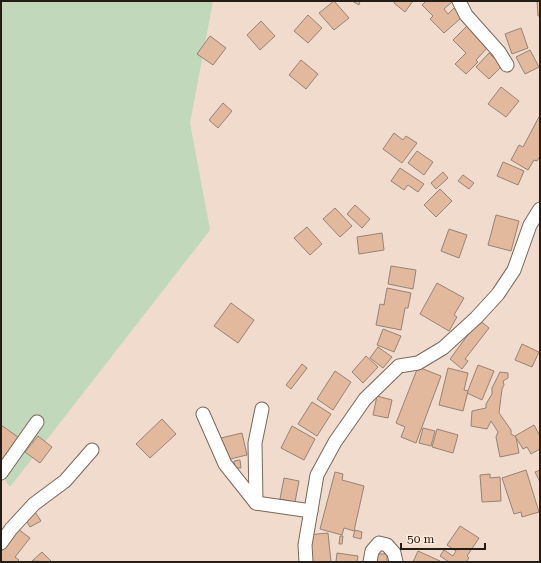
<svg xmlns="http://www.w3.org/2000/svg" width="541" height="563" font-family="'Roboto Serif',serif">
<rect width="100%" height="100%" fill="#f0dbcd"/>
<path fill="#c1d8ba" d="M1 1H213L190 123 210 230 10 487 1 474Z"/>
<g fill="#e2b99d" stroke="#968377">
<path d="M334 1 349 18 334 30 319 13Z"/>
<path d="M352 1H360L359 5Z"/>
<path d="M395 1H413L405 12 394 3Z"/>
<path d="M426 1H453L444 9 448 14 454 8 462 17 444 33 430 19 433 16 422 5Z"/>
<path d="M537 1H540V16H538Z"/>
<path d="M308 15 322 28 308 43 294 31Z"/>
<path d="M261 21 275 36 260 50 247 35Z"/>
<path d="M467 26 488 47 476 60 478 62 466 74 455 64 466 53 453 40Z"/>
<path d="M521 28 528 48 512 54 505 34Z"/>
<path d="M210 36 226 48 213 65 197 54Z"/>
<path d="M530 50 539 67 525 74 516 57Z"/>
<path d="M489 53 502 66 489 79 476 67Z"/>
<path d="M301 60 318 74 306 89 289 75Z"/>
<path d="M501 87 519 101 506 117 488 104Z"/>
<path d="M223 103 232 111 218 128 209 120Z"/>
<path d="M540 115V156L537 161 534 160 528 170 511 160 519 145 523 147Z"/>
<path d="M394 133 403 140 406 136 417 143 402 163 383 149Z"/>
<path d="M417 151 433 162 424 175 408 163Z"/>
<path d="M503 162 524 171 518 185 497 176Z"/>
<path d="M400 168 424 184 418 192 408 185 404 190 391 181Z"/>
<path d="M443 172 448 178 436 189 431 183Z"/>
<path d="M463 175 474 183 469 189 458 181Z"/>
<path d="M440 189 452 201 436 217 424 205Z"/>
<path d="M355 205 370 219 362 228 347 214Z"/>
<path d="M335 208 352 226 340 237 323 219Z"/>
<path d="M496 215 519 221 511 251 488 245Z"/>
<path d="M307 227 322 244 310 255 294 238Z"/>
<path d="M449 229 467 235 459 258 441 251Z"/>
<path d="M382 233 384 250 359 254 357 237Z"/>
<path d="M391 266 416 270 413 289 388 284Z"/>
<path d="M437 283 464 298 454 315 457 317 449 331 420 314Z"/>
<path d="M387 288 411 293 408 308H405L401 330 376 325 380 304 384 305Z"/>
<path d="M231 303 254 320 238 343 214 326Z"/>
<path d="M479 320 489 328 465 359 468 361 462 369 450 359Z"/>
<path d="M383 329 401 336 394 352 377 345Z"/>
<path d="M522 344 539 352 532 367 515 360Z"/>
<path d="M378 347 392 357 383 368 370 358Z"/>
<path d="M366 356 378 367 363 383 352 372Z"/>
<path d="M302 364 307 368 291 389 286 385Z"/>
<path d="M478 365 494 371 482 400 467 393Z"/>
<path d="M418 367 441 376 416 443 401 437 405 427 396 423Z"/>
<path d="M448 368 468 373 464 390 468 391 463 411 439 405Z"/>
<path d="M335 371 351 382 333 410 317 399Z"/>
<path d="M500 372 508 373V378L503 381 504 385 502 389 499 413 511 430V434L516 437 519 453 500 457 496 437 498 432 491 421 487 429 471 426 472 411 486 408V404L492 394V388Z"/>
<path d="M377 396 392 400 388 418 373 415Z"/>
<path d="M312 402 331 414 317 436 298 424Z"/>
<path d="M162 419 176 434 150 458 136 444Z"/>
<path d="M1 425 18 437 1 461Z"/>
<path d="M534 425 540 436V449L531 454 527 447 523 449 515 436Z"/>
<path d="M292 426 315 439 304 460 281 448Z"/>
<path d="M423 428 435 431 431 446 419 443Z"/>
<path d="M437 429 458 435 453 453 432 447Z"/>
<path d="M242 433 247 455 226 460 221 438Z"/>
<path d="M38 436 52 447 40 463 25 452Z"/>
<path d="M240 460 241 468H235L234 461Z"/>
<path d="M526 470 539 512 522 517 521 512 514 514 502 478Z"/>
<path d="M540 470V482L535 472Z"/>
<path d="M335 472 343 474 342 480 364 486 354 531 344 528 342 535 320 529Z"/>
<path d="M490 474V478L500 477 501 501 482 502 480 475Z"/>
<path d="M284 478 299 481 295 502 280 499Z"/>
<path d="M35 512 41 521 30 527 25 518Z"/>
<path d="M460 526 479 538 467 556 469 558 466 562H449L440 556 444 550 453 556 456 551 447 545Z"/>
<path d="M18 529 30 538 15 557 19 560 17 562H1V552Z"/>
<path d="M355 530 362 532 361 539 353 537Z"/>
<path d="M328 533 331 562H310L307 535Z"/>
<path d="M340 536H343L342 544H339Z"/>
<path d="M418 551 440 561V562H413Z"/>
<path d="M42 552 52 562 32 561Z"/>
<path d="M337 553 358 556 357 562H336Z"/>
<rect x="376" y="554" width="11" height="8"/>
</g>
<g fill="none" stroke-linecap="round" stroke-linejoin="round">
<g stroke="#7a685c" stroke-width="15">
<g id="minor">
<path d="M459 1 466 15 499 52 507 65"/>
<path d="M203 414 225 464 256 503 311 511"/>
<path d="M1 473 37 422"/>
<path d="M256 503 255 443 262 409"/>
<path d="M1 543 11 529 34 504 65 481 92 450"/>
<path d="M306 562 305 545 317 475 335 442 365 399 399 366 418 363 443 348 476 318 498 294 514 270 530 225 540 209"/>
<path d="M370 562 372 551 379 543 387 545 394 553 396 562"/>
</g>
</g>
<use href="#minor" stroke="#fff" stroke-width="13"/>
</g>
<rect width="541" height="563" fill="none" stroke="#241c17" stroke-width="4"/>
<path d="M401 543v6h84v-6" fill="none" stroke="#241c17" stroke-width="2"/>
<text x="407" y="543" font-size="12" fill="#241c17" stroke="#fde8da" stroke-width="3" paint-order="stroke">50 m</text>
</svg>
